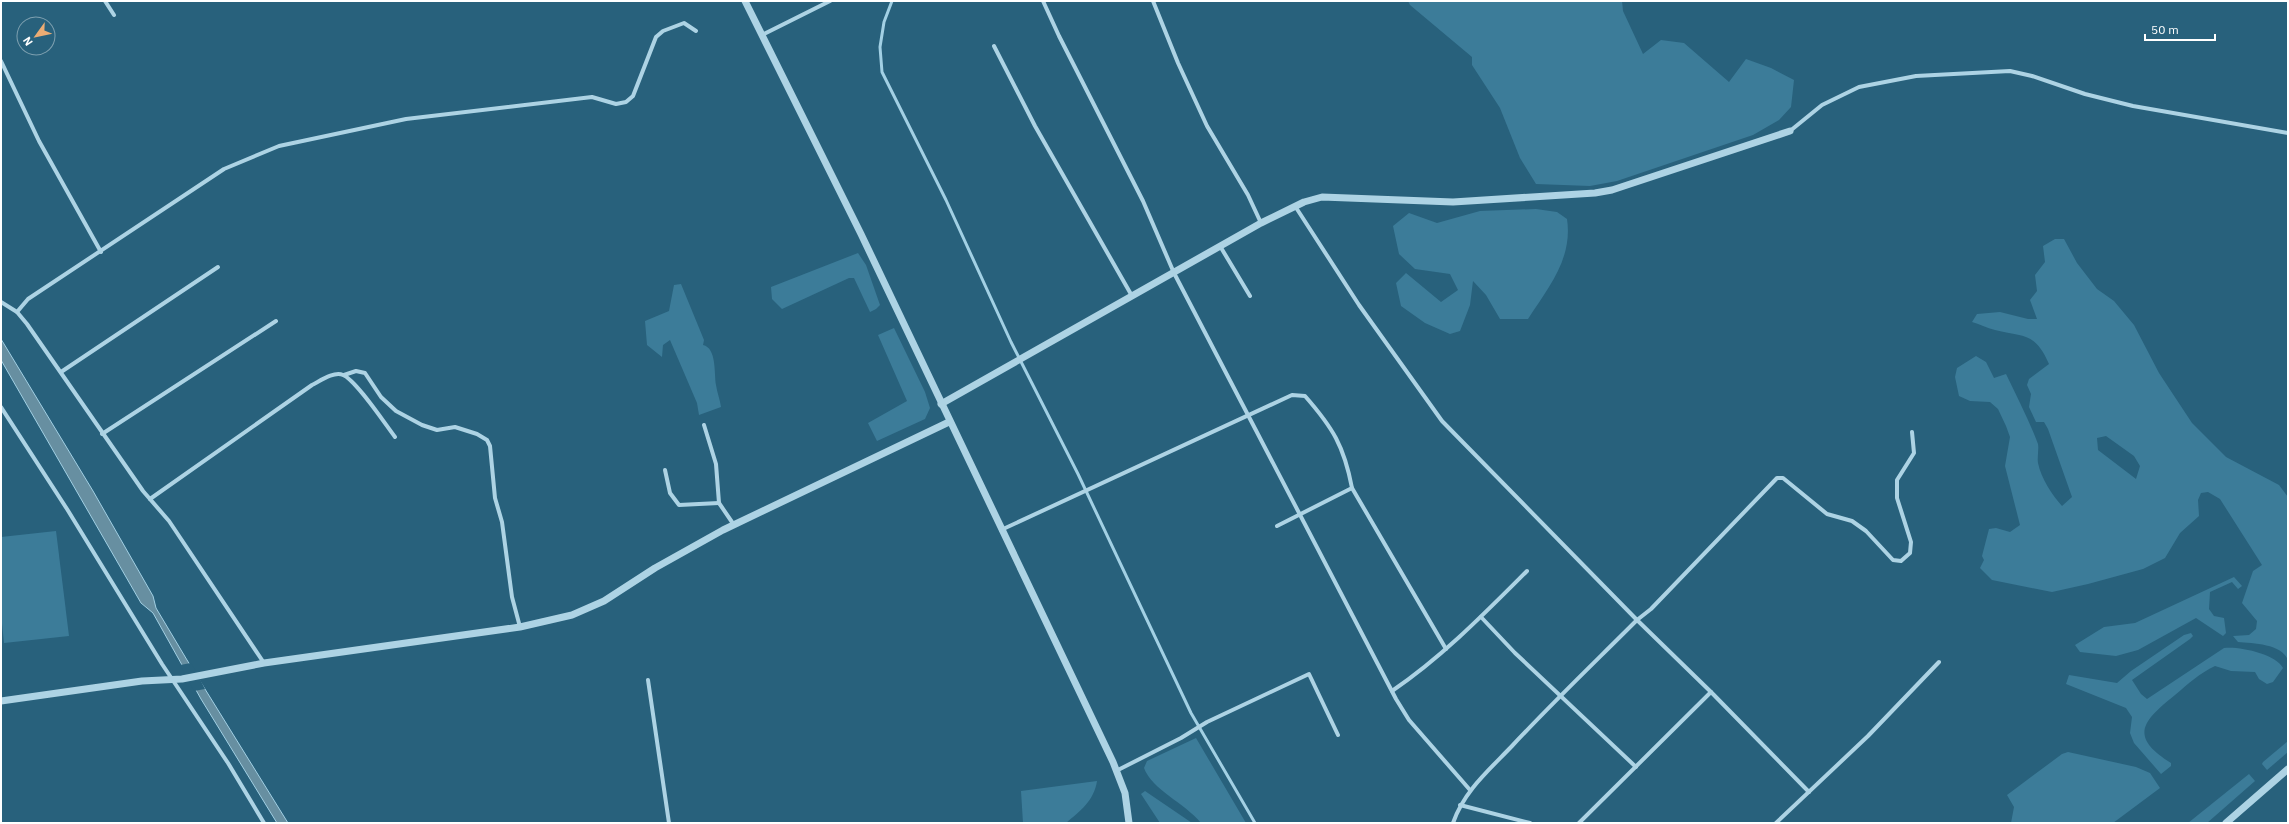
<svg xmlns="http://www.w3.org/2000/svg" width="2289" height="824" font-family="'IBM Plex Sans',sans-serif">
<rect width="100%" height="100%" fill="#28617c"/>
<g fill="#3c7c99" fill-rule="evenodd">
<path d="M1408 1H1622L1623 11 1643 54 1661 40 1684 43 1729 82 1746 59 1771 68 1794 80 1791 107 1779 120 1753 135 1617 181 1590 186 1536 184 1520 158 1500 108 1472 65V57L1410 5Z"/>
<path d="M1536 209 1557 212 1567 219C1573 259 1548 288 1528 319H1500L1486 295 1473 281 1470 305 1460 331 1450 334 1425 323 1401 306 1396 283 1406 273 1441 302 1458 290 1450 274 1415 269 1399 254 1393 226 1409 213 1437 223 1480 211Z"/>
<path d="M2055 239H2064L2077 263 2097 289 2114 301 2134 325 2159 373 2192 423 2226 457 2279 485 2288 497V660C2282 644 2253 643 2238 642L2233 636 2249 635 2256 629 2257 621 2242 603 2253 571 2262 565 2220 499 2208 492 2201 493 2198 500 2199 516 2180 533 2165 558 2143 569 2088 584 2052 592 1992 580 1980 568 1984 560 1982 556 1989 529 1996 528 2010 532 2020 525 2005 466 2010 437 2006 426 1998 409 1990 402 1970 401 1959 396 1955 377 1957 368 1976 356 1986 362 1994 378 2006 374C2017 397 2029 420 2038 444 2039 450 2037 457 2038 463 2041 478 2052 495 2062 506L2072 497 2048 429 2044 422H2036L2029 407 2031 394 2027 385 2029 379 2049 364C2035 332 2024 337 1995 330 1987 328 1979 324 1972 322L1977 314 2000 312 2028 319H2037L2030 300 2037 291 2035 275 2045 262 2043 246ZM2106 436 2134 456 2140 466 2136 479 2098 450 2097 438Z"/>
<path d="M858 253 866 265 880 305 876 309 870 312 854 278H849L782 309 772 299 771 287Z"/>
<path d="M681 284 704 340 703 345C717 348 714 374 716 385 717 392 720 400 721 407L699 415 697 403 670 340 663 345 662 357 647 345 645 321 669 311 674 285Z"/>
<path d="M894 328 925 392 930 408 925 419 877 441 868 423 907 401 878 335Z"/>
<path d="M56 531 69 636 4 643 1 614V537Z"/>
<path d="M2234 577 2242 586 2238 589 2232 582 2210 592 2209 609 2214 616 2224 618 2226 633 2223 636 2196 618 2138 650 2116 656 2080 652 2075 645 2104 627 2135 623Z"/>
<path d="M2191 633 2193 636 2190 639 2132 680 2141 694 2147 699 2224 648C2239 646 2276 654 2283 668L2273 682 2267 684 2259 679 2255 672 2231 671 2215 666C2200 673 2188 684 2175 695 2143 721 2128 736 2171 763V766L2161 774 2134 743 2130 733 2132 717 2126 708 2066 684 2069 675 2117 683 2131 671 2184 635Z"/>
<path d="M1196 738 1246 823H1201C1185 803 1152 790 1144 768L1147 761Z"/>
<path d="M2288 741V752L2267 770 2262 764 2263 762Z"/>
<path d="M2068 752 2136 767 2150 773 2160 788 2113 823H2011L2014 807 2007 795 2062 754Z"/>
<path d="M2249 774 2255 781 2207 823H2188Z"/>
<path d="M1097 781C1094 801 1080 811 1066 823H1023L1021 791Z"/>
<path d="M1145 791 1192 823H1160L1141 794Z"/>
</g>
<path fill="#678fa1" stroke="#a2d0e4" d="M1 339 93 491 153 596 156 608 187 660 288 823H277L201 699 153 613 141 603 1 360Z"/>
<path fill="#28617c" d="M191 663 197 673 205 689 194 691 180 665Z"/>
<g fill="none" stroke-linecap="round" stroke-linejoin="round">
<path stroke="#a2d0e4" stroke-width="3" d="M892 1 884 22 880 47 882 72 946 200 1011 342 1078 474 1191 713 1255 823"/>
<g stroke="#add3e4" stroke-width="4">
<path d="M105 1 114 15"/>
<path d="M1043 1 1059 36 1143 201 1174 273 1396 699 1409 720 1470 790"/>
<path d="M1153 1 1178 63 1207 126 1248 195 1261 223"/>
<path d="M762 35 830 1"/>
<path d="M994 46 1035 126 1132 296"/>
<path d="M1 61 39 141 101 252"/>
<path d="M1790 131 1822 105 1859 87 1916 76 2010 71 2032 76 2085 94 2133 106 2288 133"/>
<path d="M1295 206 1359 305 1442 421 1637 620 1711 692 1809 792"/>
<path d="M1220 246 1250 296"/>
<path d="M1 302 17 312 27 324 143 491 169 521 264 663"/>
<path d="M17 312 28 299 224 169 279 146 406 119 592 97 616 104 626 102 633 96 656 37 663 31 684 23 696 31"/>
<path d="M61 372 218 267"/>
<path d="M344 375 356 371 365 373 381 397 396 411 422 425 437 430 455 427 477 434 487 440 490 446 495 498 502 522 512 597 520 627"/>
<path d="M1 407 67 509 162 664 228 763 264 823"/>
<path d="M704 425 716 464 719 503 734 525"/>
<path d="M102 434 276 321"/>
<path d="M665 470 670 493 679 505 719 503"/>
<path d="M1352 488 1446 649"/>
<path d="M150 499 312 385C320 381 334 371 343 375 356 380 385 424 395 437"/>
<path d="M1001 530 1292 395 1305 396C1333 428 1344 446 1352 488L1277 526"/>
<path d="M1481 617 1515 653 1636 767"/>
<path d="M648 680 669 823"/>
<path d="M1392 691C1442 657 1484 614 1527 571"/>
<path d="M1116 771 1181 738 1207 722 1309 674 1338 735"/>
<path d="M1460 805 1530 823"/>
<path d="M1453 823C1464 791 1489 770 1512 746 1552 703 1595 662 1637 620L1651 609 1777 478H1783L1827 514 1852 521 1866 531 1893 560 1901 561 1910 553 1911 542 1897 498V480L1914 453 1912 432"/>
<path d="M1579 823 1711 692"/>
<path d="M1776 823 1868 736 1939 662"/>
</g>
<g stroke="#add3e4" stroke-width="7">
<path d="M745 1 861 234 1113 762 1125 793 1129 823"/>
<path d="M941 404 1261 223 1304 202 1322 197 1453 202 1595 193 1612 190 1790 131"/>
<path d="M1 701 142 681 182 679 264 663 520 627 572 615 604 601 655 568 723 530 949 422"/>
<path d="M2226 823 2288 769"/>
</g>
</g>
<rect width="2289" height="824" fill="none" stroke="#ffffff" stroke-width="4"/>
<g transform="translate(36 36) rotate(237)"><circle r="19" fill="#28617c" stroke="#7ea0b0"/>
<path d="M0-3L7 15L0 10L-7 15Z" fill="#ebac74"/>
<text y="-6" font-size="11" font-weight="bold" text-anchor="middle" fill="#ffffff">N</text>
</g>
<path d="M2145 34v6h70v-6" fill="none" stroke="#ffffff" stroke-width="2"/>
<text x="2151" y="34" font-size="12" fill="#ffffff" stroke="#28617c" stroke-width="3" paint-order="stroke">50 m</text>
</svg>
